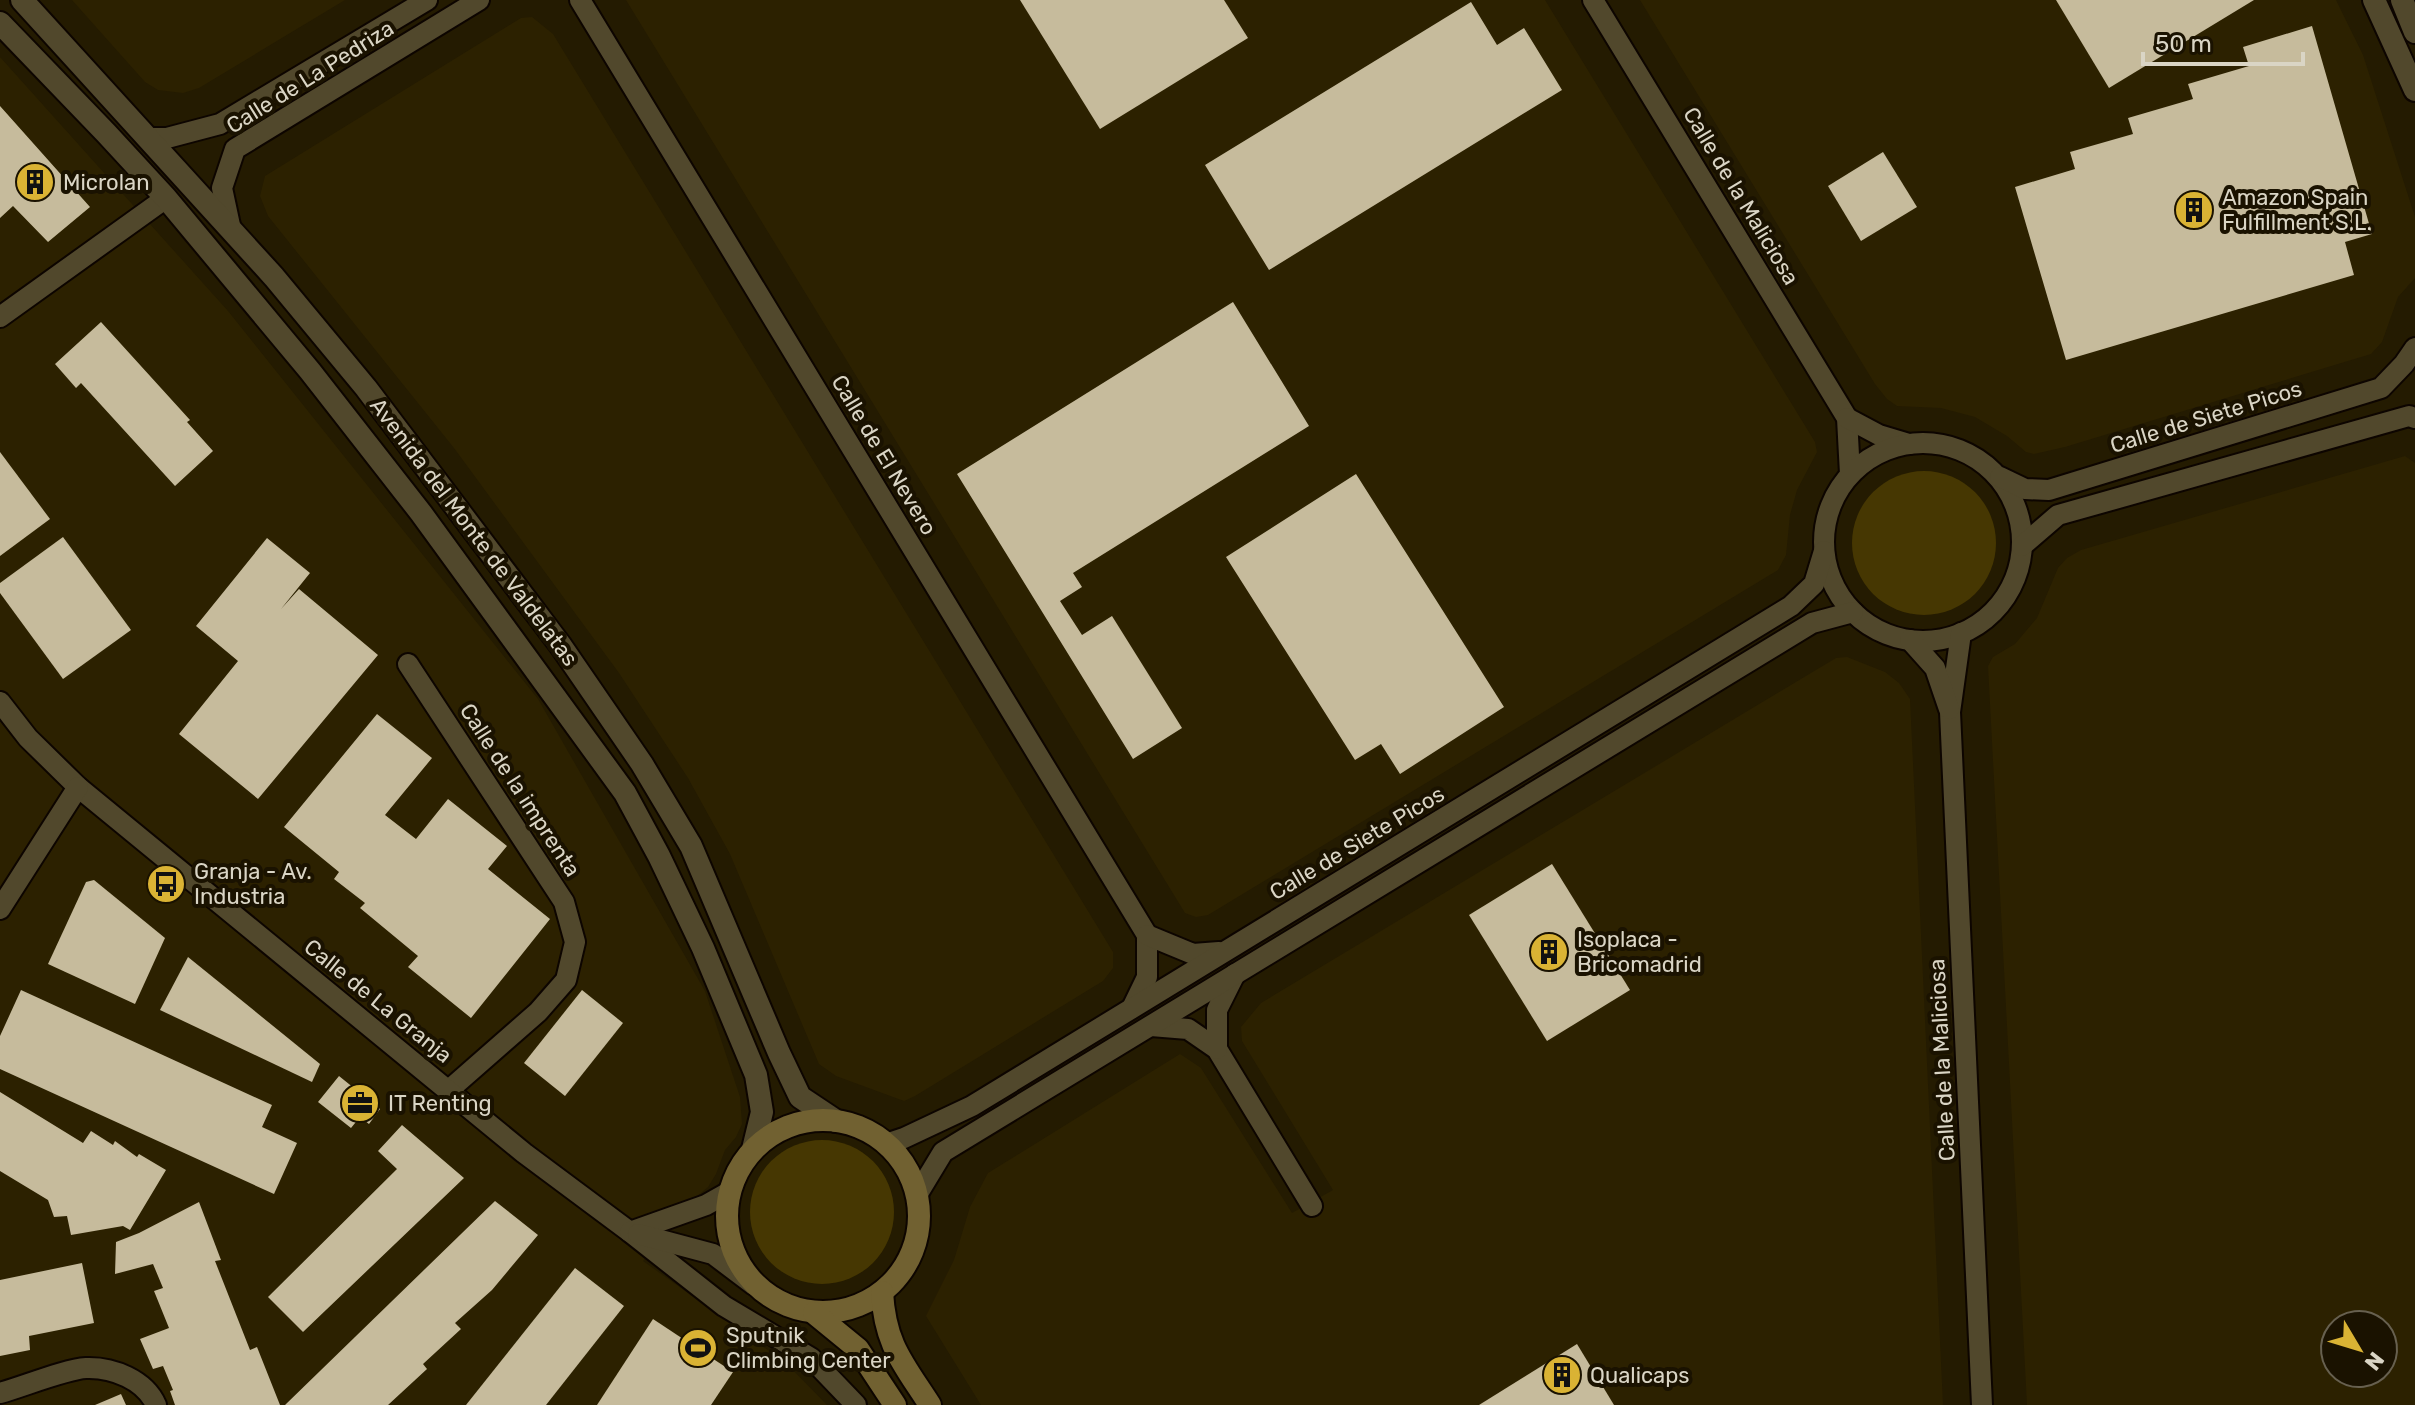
<svg xmlns="http://www.w3.org/2000/svg" width="2415" height="1405" font-family="Rubik,sans-serif">
<rect width="100%" height="100%" fill="#241b01"/>
<g fill="#2c2100" fill-rule="evenodd">
<path d="M72 0H345L199 88 183 93 158 90 145 82Z"/>
<path d="M626 0H1545L1815 442 1817 452 1797 490 1790 515 1786 555 1778 570 1208 915 1196 917 1185 913Z"/>
<path d="M1640 0H2336L2363 55 2415 217V278L2398 297 2382 342 2371 354 2065 447 2034 454 2026 452 2007 436 1975 417 1941 408 1897 406 1887 399 1875 384Z"/>
<path d="M532 17 553 34 1113 952V968L1103 981 915 1096 904 1101 836 1076 819 1064 730 854 688 778 619 673 454 448 268 216 260 196 265 176 521 18Z"/>
<path d="M0 57 228 311 538 699 705 991 740 1097 742 1124 736 1137 725 1150 716 1174 708 1187 690 1202 643 1261 786 1363 827 1405H0Z"/>
<path d="M2405 456 2415 463V1405H2027L1988 666 1993 657 2015 644 2037 618 2058 568 2067 558 2081 550ZM2335 1325H2383V1373H2335Z"/>
<path d="M1847 657 1885 672 1899 683 1910 699 1943 1405H981L926 1316 954 1260 970 1207 988 1173 1180 1054 1201 1068 1292 1213 1333 1190 1242 1041 1241 1027 1261 1003 1836 658Z"/>
</g>
<g fill="#463702">
<circle cx="1924" cy="543" r="72"/>
<circle cx="822" cy="1212" r="72"/>
</g>
<g fill="#c6bb9c">
<path d="M1020 0H1224L1248 38 1100 129Z"/>
<path d="M2056 0H2254L2109 88Z"/>
<path d="M1471 2 1497 45 1524 28 1562 90 1269 270 1205 165Z"/>
<path d="M2312 26 2372 234 2345 242 2354 275 2066 360 2015 187 2075 169 2070 152 2133 134 2128 118 2193 99 2188 84 2249 66 2243 47Z"/>
<path d="M0 106 90 207 48 242 13 206 0 218Z"/>
<path d="M1883 152 1917 207 1861 241 1828 186Z"/>
<path d="M1233 302 1309 426 1073 573 1082 587 1060 601 1082 635 1112 616 1182 728 1133 759 957 474Z"/>
<path d="M101 322 190 420 187 422 213 451 175 486 81 383 76 388 55 364Z"/>
<path d="M0 452 50 519 0 556Z"/>
<path d="M1356 474 1504 707 1400 774 1381 744 1355 760 1226 557Z"/>
<path d="M63 537 131 630 63 679 0 593V583Z"/>
<path d="M267 538 310 573 281 609 299 589 378 655 258 799 179 734 238 661 196 626Z"/>
<path d="M377 714 432 758 385 815 416 839 448 799 507 846 488 869 550 919 471 1018 408 967 418 956 360 908 365 903 334 879 339 872 284 827Z"/>
<path d="M1552 864 1630 990 1547 1041 1469 915Z"/>
<path d="M94 880 165 938 135 1004 48 964 86 882Z"/>
<path d="M188 957 320 1064 312 1082 160 1010Z"/>
<path d="M21 990 272 1105 262 1127 297 1143 274 1194 0 1069V1036Z"/>
<path d="M582 990 623 1023 565 1096 524 1063Z"/>
<path d="M339 1076 380 1109 369 1124 360 1117 351 1128 318 1102Z"/>
<path d="M0 1092 83 1143 91 1131 113 1145 115 1141 137 1157 139 1154 166 1170 130 1230 123 1226 71 1235 67 1216 54 1217 48 1200 0 1171Z"/>
<path d="M402 1125 464 1178 303 1332 268 1297 397 1169 378 1151Z"/>
<path d="M495 1201 538 1235 492 1290 455 1323 461 1329 423 1364 427 1369 388 1405H285Z"/>
<path d="M199 1202 221 1260 215 1261 250 1350 257 1347 280 1405H175L170 1391 173 1390 163 1366 153 1369 140 1339 169 1328 154 1291 163 1288 153 1264 115 1274 116 1242 139 1233Z"/>
<path d="M82 1263 94 1323 29 1336 30 1350 0 1356V1280Z"/>
<path d="M575 1268 624 1306 546 1405H466Z"/>
<path d="M653 1319 733 1372 711 1405H597Z"/>
<path d="M1577 1344 1614 1405H1479Z"/>
<path d="M121 1394 126 1405H95Z"/>
</g>
<g fill="none" stroke-linecap="round" stroke-linejoin="round">
<g stroke="#0d0500" stroke-width="24">
<g id="minor">
<path d="M580 0 1147 935V977L1132 1008"/>
<path d="M1593 0 1847 418 1850 474"/>
<path d="M148 138H167L220 124 427 0"/>
<path d="M231 230 222 188 235 149 479 0"/>
<path d="M0 317 166 198"/>
<path d="M1847 418 1879 435 1909 444"/>
<circle cx="1923" cy="542" r="99"/>
<path d="M2000 477 2025 489 2049 490 2381 388 2404 364 2415 348"/>
<path d="M2022 546 2058 515 2409 416 2415 418"/>
<path d="M1961 633 1950 712 1982 1405"/>
<path d="M1910 640 1935 668 1949 709"/>
<path d="M408 664 564 902 575 942 566 980 538 1012 449 1090"/>
<path d="M0 702 28 738 78 787 524 1153 630 1232 724 1306 811 1358 856 1405"/>
<path d="M0 909 78 787"/>
<path d="M1147 935 1193 954 1219 952"/>
<path d="M1151 1026 1188 1029 1217 1049 1312 1206"/>
<path d="M1217 1049V1010L1235 974"/>
<path d="M886 1144 904 1138 972 1106 1791 606 1814 584 1824 551"/>
<path d="M917 1195 943 1152 1812 623 1853 612"/>
<path d="M630 1232 706 1205 729 1192"/>
<path d="M638 1234 713 1254 754 1285"/>
<path d="M0 1393C22 1387 66 1369 86 1368 113 1367 145 1380 156 1405"/>
</g>
</g>
<g stroke="#0d0500" stroke-width="26">
<g id="tertiary">
<path d="M22 0 274 277 366 388 561 646 642 764 691 846 779 1053 800 1097 836 1121"/>
<path d="M2374 0 2415 90"/>
<path d="M2402 0 2415 32"/>
<path d="M0 23 106 133 166 198 310 371 421 513 625 793 659 856 703 948 756 1075 762 1112 753 1149"/>
</g>
</g>
<g stroke="#0d0500" stroke-width="26">
<g id="secondary">
<circle cx="823" cy="1216" r="96"/>
<path d="M882 1292C885 1345 903 1363 930 1405"/>
<path d="M814 1313 858 1349 895 1405"/>
</g>
</g>
<use href="#minor" stroke="#51482c" stroke-width="20"/>
<use href="#tertiary" stroke="#51482c" stroke-width="22"/>
<use href="#secondary" stroke="#716131" stroke-width="22"/>
</g>
<defs>
<g id="building-disc" transform="scale(2)"><circle r="9.5" fill="#dab334" stroke="#1a1200"/><path d="M-4-6H4V6H1V3H-1V6H-4ZM-2.5-4.3h1.7v1.8h-1.7ZM.8-4.3h1.7v1.8H.8ZM-2.5-1h1.7V.8h-1.7ZM.8-1h1.7V.8H.8Z" fill="#111"/></g>
<g id="bus-disc" transform="scale(2)"><circle r="9.5" fill="#dab334" stroke="#1a1200"/><path d="M-5-6H5V4H4V6H2V4H-2V6H-4V4H-5ZM-3.5-4V0h7V-4ZM-3.5 1.2v1.5H-2V1.2ZM2 1.2v1.5H3.5V1.2Z" fill="#111"/></g>
<g id="office-disc" transform="scale(2)"><circle r="9.5" fill="#dab334" stroke="#1a1200"/><path d="M-6-3h4V-5.5h4V-3h4V5H-6ZM-1-4.5V-3h2v-1.5ZM-6 0V1H6V0Z" fill="#111"/></g>
<g id="stadium-disc" transform="scale(2)"><circle r="9.5" fill="#dab334" stroke="#1a1200"/><path d="M0-5a6.5 5 0 1 0 0 10a6.5 5 0 1 0 0-10ZM-3.5-1.8h7v3.6h-7Z" fill="#111"/></g>
</defs>
<g fill-rule="evenodd">
<use href="#building-disc" x="35" y="182"/>
<use href="#building-disc" x="2194" y="210"/>
<use href="#bus-disc" x="166" y="884"/>
<use href="#building-disc" x="1549" y="952"/>
<use href="#office-disc" x="360" y="1103"/>
<use href="#stadium-disc" x="698" y="1348"/>
<use href="#building-disc" x="1562" y="1375"/>
</g>
<g text-anchor="middle" dominant-baseline="central" stroke-width="8" stroke-linejoin="round" paint-order="stroke">
<g font-size="22" fill="#dad5c5" stroke="#1a1200">
<text transform="translate(310 77) rotate(-32)">Calle de La Pedriza</text>
<text transform="translate(1741 196) rotate(59)">Calle de la Maliciosa</text>
<text transform="translate(2206 417) rotate(-17)">Calle de Siete Picos</text>
<text transform="translate(884 455) rotate(59)">Calle de El Nevero</text>
<text transform="translate(474 532) rotate(53)">Avenida del Monte de Valdelatas</text>
<text transform="translate(520 790) rotate(57)">Calle de la imprenta</text>
<text transform="translate(1357 843) rotate(-31)">Calle de Siete Picos</text>
<text transform="translate(378 1001) rotate(39)">Calle de La Granja</text>
<text transform="translate(1942 1060) rotate(-93)">Calle de la Maliciosa</text>
</g>
<g font-size="22" fill="#dad5c5" stroke="#1a1200" text-anchor="start">
<text x="63" y="182">Microlan</text>
<text x="2222" y="197">Amazon Spain<tspan x="2222" dy="25">Fulfillment S.L.</tspan></text>
<text x="194" y="871">Granja - Av.<tspan x="194" dy="25">Industria</tspan></text>
<text x="1577" y="939">Isoplaca -<tspan x="1577" dy="25">Bricomadrid</tspan></text>
<text x="388" y="1103">IT Renting</text>
<text x="726" y="1335">Sputnik<tspan x="726" dy="25">Climbing Center</tspan></text>
<text x="1590" y="1375">Qualicaps</text>
</g>
</g>
<g transform="translate(2359 1349) rotate(128)"><circle r="38" fill="#1a1200" stroke="#67604f" stroke-width="2"/>
<path d="M0-6L14 30L0 20L-14 30Z" fill="#dab334"/>
<text y="-12" font-size="22" font-weight="bold" text-anchor="middle" fill="#dad5c5">N</text>
</g>
<path d="M2143 52v12h160v-12" fill="none" stroke="#dad5c5" stroke-width="4"/>
<text x="2155" y="52" font-size="24" fill="#dad5c5" stroke="#1a1200" stroke-width="6" paint-order="stroke">50 m</text>
</svg>
